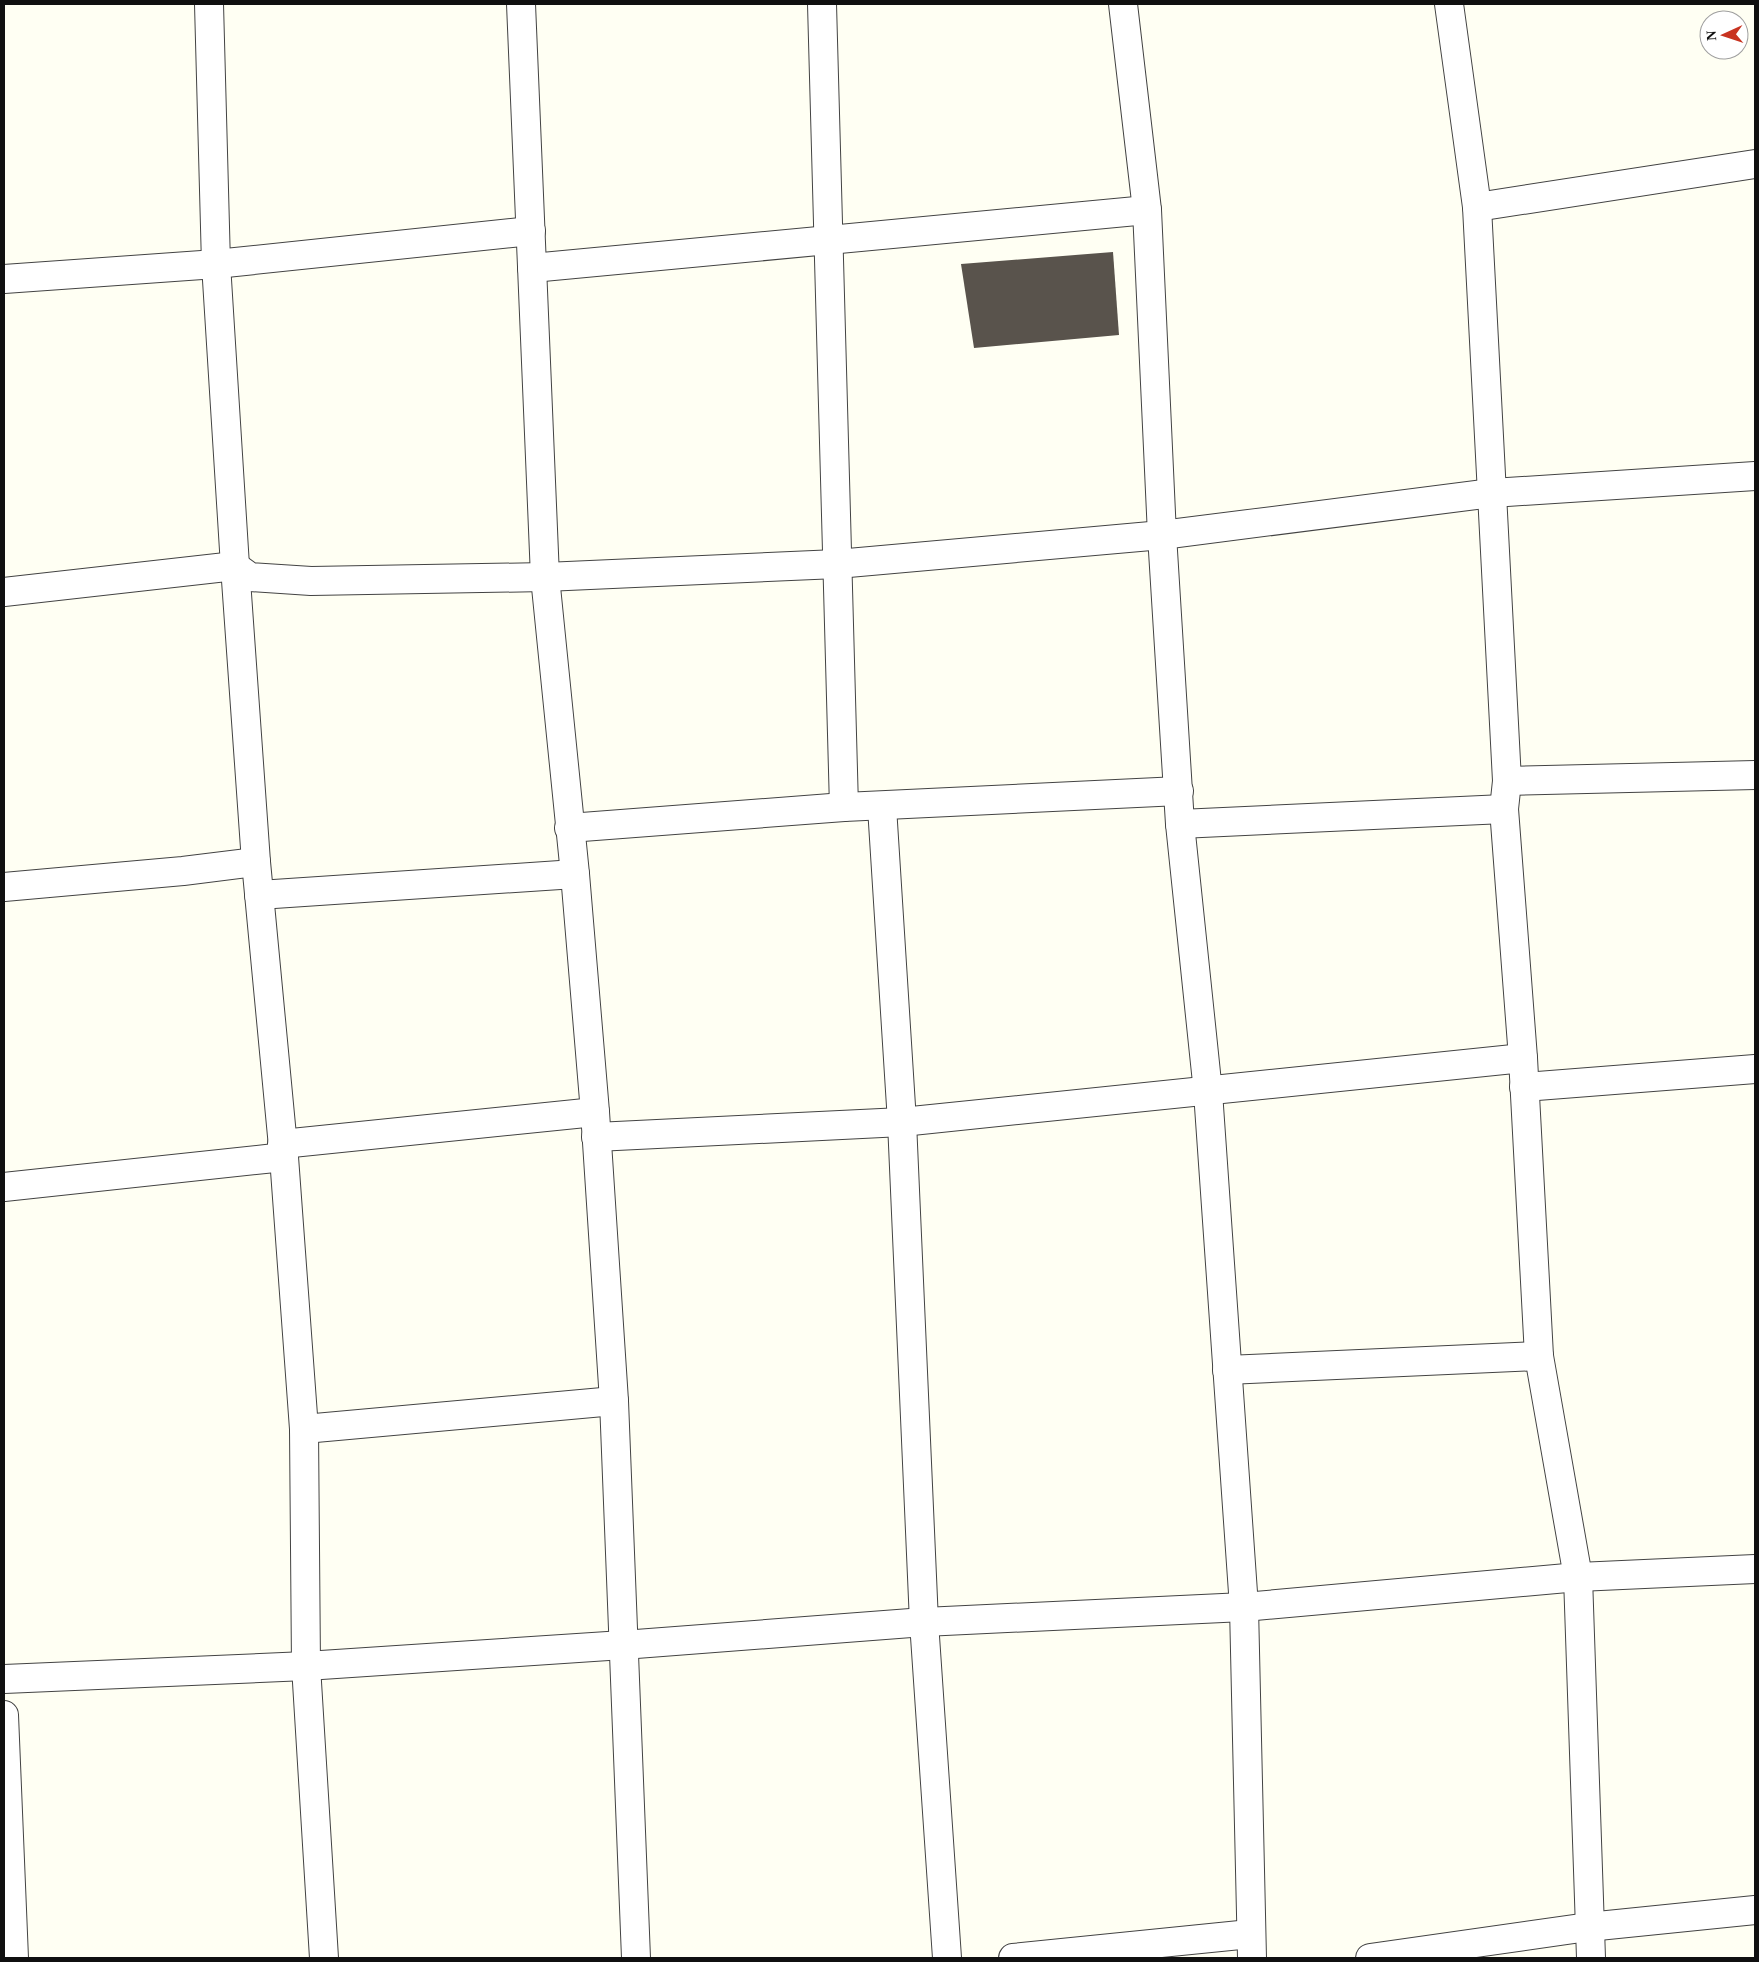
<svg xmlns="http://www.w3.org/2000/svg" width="1759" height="1962" viewBox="0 0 1759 1962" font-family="Georgia,serif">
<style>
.building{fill:#59534c}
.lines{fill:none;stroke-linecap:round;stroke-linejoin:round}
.minor-casing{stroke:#434343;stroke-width:30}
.tertiary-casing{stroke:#434343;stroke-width:30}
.minor{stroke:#fff;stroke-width:28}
.tertiary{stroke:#fff;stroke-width:28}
</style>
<rect width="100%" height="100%" fill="#fffff3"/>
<polygon class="building" points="1113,252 1119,335 974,348 961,264"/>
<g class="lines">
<g class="minor-casing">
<g id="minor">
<polyline points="209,4 216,264 235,566 256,862 284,1157 304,1429 306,1666 324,1958"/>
<polyline points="521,4 545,577 575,874 595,1112 614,1401 636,1958"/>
<polyline points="822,4 844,807"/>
<polyline points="1123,4 1147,210 1162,535 1180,824 1208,1092 1244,1607 1252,1958"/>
<polyline points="1449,4 1477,207 1507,781 1504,809 1523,1058 1539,1356 1578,1577 1591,1958"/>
<polyline points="1477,207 1755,164"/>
<polyline points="532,268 1147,210"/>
<polyline points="4,279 216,264 531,231"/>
<polyline points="4,592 235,566 250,577 311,581 545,577 837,564 1162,535 1492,493 1755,476"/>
<polyline points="1507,781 1755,775"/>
<polyline points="882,807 902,1122 924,1622 947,1958"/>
<polyline points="1180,824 1504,809"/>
<polyline points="569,828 844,807 1179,791"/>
<polyline points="4,887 183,871 256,862"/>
<polyline points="259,895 575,874"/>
<polyline points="1524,1087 1755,1069"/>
<polyline points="596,1137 902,1122 1523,1058"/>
<polyline points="282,1144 595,1112"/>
<polyline points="4,1187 284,1157"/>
<polyline points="1227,1370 1539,1356"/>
<polyline points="304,1429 614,1401"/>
<polyline points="4,1715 14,1958"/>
<polyline points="1013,1958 1250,1934"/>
<polyline points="1370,1958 1588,1927 1755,1910"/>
</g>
</g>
<g class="tertiary-casing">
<polyline id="tertiary" points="4,1679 306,1666 623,1645 924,1622 1244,1607 1578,1577 1755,1569"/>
</g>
<use href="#minor" class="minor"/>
<use href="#tertiary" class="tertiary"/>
</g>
<rect width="1759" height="1962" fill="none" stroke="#101010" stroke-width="10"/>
<g transform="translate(1724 35) rotate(267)"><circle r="24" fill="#ffffff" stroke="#9f9f9f"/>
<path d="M0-4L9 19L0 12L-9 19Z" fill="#c83320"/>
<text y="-8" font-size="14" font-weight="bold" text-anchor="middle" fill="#101010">N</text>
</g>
</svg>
